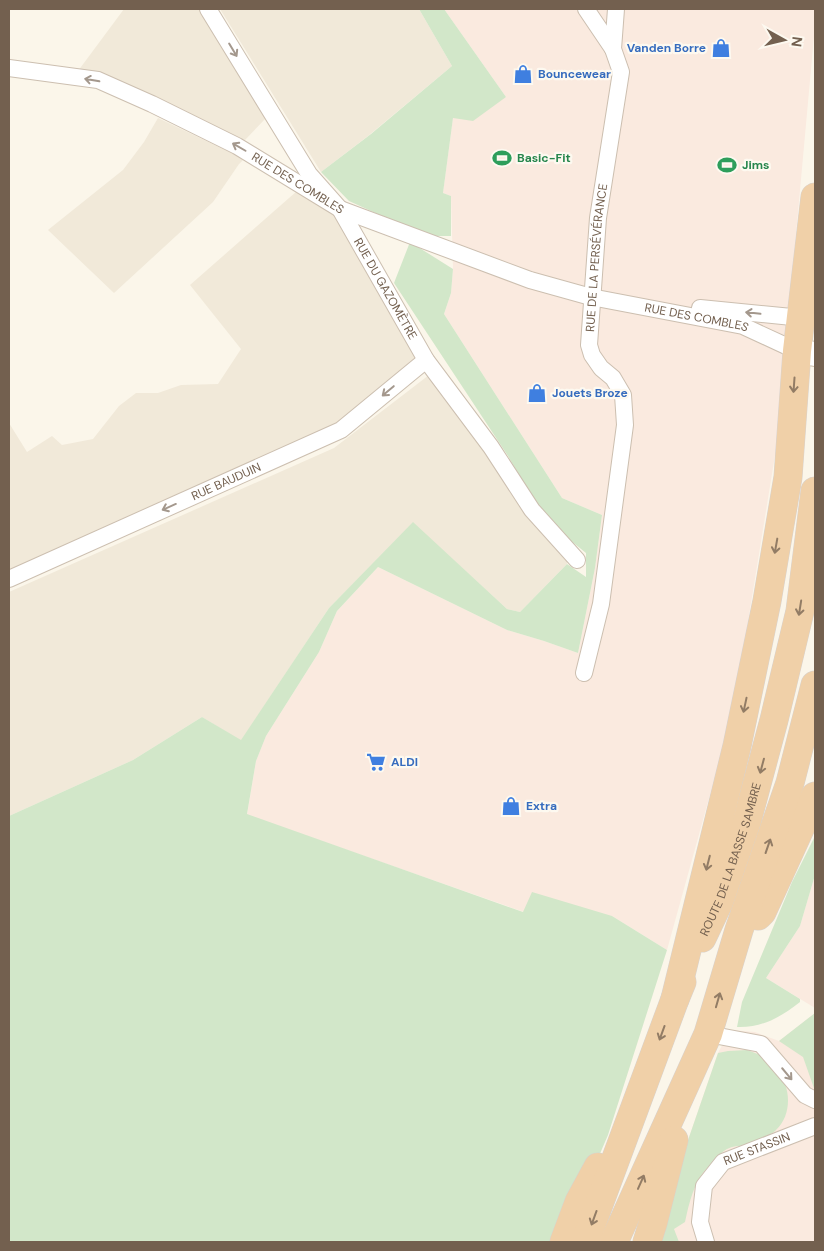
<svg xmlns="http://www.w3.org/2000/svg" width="824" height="1251" viewBox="0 0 824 1251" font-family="'DM Sans',sans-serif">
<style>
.residential{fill:#f1e9d9}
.commercial{fill:#faeadf}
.green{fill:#d2e7c9}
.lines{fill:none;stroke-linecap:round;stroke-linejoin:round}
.minor-casing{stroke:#ccbfb0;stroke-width:18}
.secondary-casing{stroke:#cec0ae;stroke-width:26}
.trunk-casing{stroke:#d8d2ce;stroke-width:29}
.minor{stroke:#fff;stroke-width:16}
.secondary{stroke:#fff;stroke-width:24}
.trunk{stroke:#f0d0a8;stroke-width:28}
.oneway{stroke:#a4988d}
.oneway2{stroke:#927c65}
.labels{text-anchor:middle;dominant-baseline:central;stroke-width:4.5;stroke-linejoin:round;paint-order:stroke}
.shop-label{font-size:12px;font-weight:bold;fill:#366cbe;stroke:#fdf9f0;text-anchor:start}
.leisure-label{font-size:12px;font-weight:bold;fill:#27864d;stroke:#fdf9f0;text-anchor:start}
.street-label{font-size:12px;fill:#73604f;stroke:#fdf9f0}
</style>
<rect width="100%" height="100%" fill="#fbf6ea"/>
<g class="residential">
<polygon points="124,9 200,9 267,117 245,140 78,71"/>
<polygon points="220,9 419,9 452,66 368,136 321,172"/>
<polygon points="158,118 244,159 239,164 213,202 114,293 48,230 123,170 144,142"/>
<polygon points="297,191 326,201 420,359 339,423 9,573 9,423 27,452 52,436 62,445 93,439 119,406 136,393 158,393 181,385 218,384 241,349 190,285"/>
<polygon points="429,375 567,556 567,564 520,612 507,609 413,523 329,608 241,741 202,717 133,760 9,816 9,592 334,448"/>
</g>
<g class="commercial">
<polygon points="444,9 815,9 815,25 777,443 734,708 667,950 612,916 524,912 247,815 256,761 266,736 319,652 337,611 378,567 507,630 544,641 578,653 595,568 602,515 562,498 444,314 451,293 453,269 451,196 443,193 453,118 506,97"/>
<polygon points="815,875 815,1008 766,978 800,926"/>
<polygon points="815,1013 815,1242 653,1242 718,1053 730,1030 755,1032 779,1041"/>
</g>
<g class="green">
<polygon points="419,9 444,9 506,97 473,121 453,118 443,193 451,196 451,236 426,236 349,201 321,172 371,134 452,66"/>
<polygon points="410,242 453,269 451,293 444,314 562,498 602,515 595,568 578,653 544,641 507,630 378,567 337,611 319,652 266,736 256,761 247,814 523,912 532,892 612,916 667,950 608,1135 562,1242 9,1242 9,816 133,760 202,717 241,740 329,608 413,522 507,609 520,612 567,564 586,577 586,553 565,536 540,510 508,456 394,283"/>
<path d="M815,836V875L800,926L766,978L800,999V1002C781,1017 762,1028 737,1027L742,1002L792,882Z"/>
<polygon points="815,1013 815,1091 803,1057 779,1041"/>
<path d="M747,1050C768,1057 777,1063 785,1084C791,1100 788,1119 776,1130C773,1134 767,1135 763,1138C760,1140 757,1144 754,1145C744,1148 736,1143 724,1151C720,1154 712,1162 708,1167C694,1181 689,1203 685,1222L674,1229L679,1242H653L718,1053L728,1051Z"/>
</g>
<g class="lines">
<g class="minor-casing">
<g id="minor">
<path id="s1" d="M208,9L309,174L340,209L426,360L491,447L532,510L577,560"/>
<polyline points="586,9 613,49"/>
<path id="s2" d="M9,68L98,80L152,104L237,146L340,209L530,280L591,297L743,326L797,351"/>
<polyline points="700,308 802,318"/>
<path id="s3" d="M9,579L341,430L426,360"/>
<path id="s4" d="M584,673L601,604L625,425L623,395L613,378L601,368L592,355L589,345L598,218L621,72L613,49L616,9"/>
<polyline points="708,1034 761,1044 805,1095 815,1100"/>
<path id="s5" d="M706,1242L700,1222L704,1186L723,1162L815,1126"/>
</g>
</g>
<g class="secondary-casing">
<polyline id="secondary" points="797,351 815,354"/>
</g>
<g class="trunk-casing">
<g id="trunk">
<polyline points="758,916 762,912 815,796"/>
<path id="s6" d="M702,938L719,902L747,821L774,720L800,611L815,491"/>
<polyline points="675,999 737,746 767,601 788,477 797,351 815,197"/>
<polyline points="564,1242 579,1202 598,1167"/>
<polyline points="585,1242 675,999 682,982"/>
<polyline points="614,1242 708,1034 739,930 790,783 815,685"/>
<polyline points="647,1242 653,1223 674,1140"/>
</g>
</g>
<use href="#minor" class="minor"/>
<use href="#secondary" class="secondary"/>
<use href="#trunk" class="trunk"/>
</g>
<defs><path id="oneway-shaft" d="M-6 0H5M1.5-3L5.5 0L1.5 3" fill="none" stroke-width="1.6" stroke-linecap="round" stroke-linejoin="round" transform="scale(1.25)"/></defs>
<g class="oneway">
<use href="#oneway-shaft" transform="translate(233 50) rotate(59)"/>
<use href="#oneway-shaft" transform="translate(92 80) rotate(-170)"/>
<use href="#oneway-shaft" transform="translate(239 147) rotate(-150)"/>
<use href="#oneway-shaft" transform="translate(753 313) rotate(-174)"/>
<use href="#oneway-shaft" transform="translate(388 391) rotate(140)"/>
<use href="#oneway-shaft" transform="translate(169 507) rotate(156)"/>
<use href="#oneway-shaft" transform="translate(787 1074) rotate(50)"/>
</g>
<g class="oneway2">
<use href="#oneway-shaft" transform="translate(794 385) rotate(94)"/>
<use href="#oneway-shaft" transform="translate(776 546) rotate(100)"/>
<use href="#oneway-shaft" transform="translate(800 608) rotate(99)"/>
<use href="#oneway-shaft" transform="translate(745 705) rotate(102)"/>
<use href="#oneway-shaft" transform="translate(762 766) rotate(105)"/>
<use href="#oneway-shaft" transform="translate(768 846) rotate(-71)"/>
<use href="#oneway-shaft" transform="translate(708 863) rotate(104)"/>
<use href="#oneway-shaft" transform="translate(718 1000) rotate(-74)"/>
<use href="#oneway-shaft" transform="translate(662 1033) rotate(110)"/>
<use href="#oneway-shaft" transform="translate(641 1182) rotate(-66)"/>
<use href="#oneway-shaft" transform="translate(594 1218) rotate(110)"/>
</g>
<defs>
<g id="shop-bare" transform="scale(1.5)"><path d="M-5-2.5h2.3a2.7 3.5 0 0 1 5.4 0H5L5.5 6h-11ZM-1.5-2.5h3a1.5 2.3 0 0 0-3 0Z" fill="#3f7fe0" stroke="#fdf9f0" stroke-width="2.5" paint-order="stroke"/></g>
<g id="stadium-bare" transform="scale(1.5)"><path d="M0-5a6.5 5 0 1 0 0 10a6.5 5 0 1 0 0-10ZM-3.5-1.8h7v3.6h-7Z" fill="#2e9e5b" stroke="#fdf9f0" stroke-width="2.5" paint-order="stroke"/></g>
<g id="supermarket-bare" transform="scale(1.5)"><path d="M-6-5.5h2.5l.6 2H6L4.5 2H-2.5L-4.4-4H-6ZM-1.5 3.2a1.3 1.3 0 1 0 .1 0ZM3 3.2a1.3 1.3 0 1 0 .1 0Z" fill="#3f7fe0" stroke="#fdf9f0" stroke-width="2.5" paint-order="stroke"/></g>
</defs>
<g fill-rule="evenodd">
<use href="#shop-bare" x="721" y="48"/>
<use href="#shop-bare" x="523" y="74"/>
<use href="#stadium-bare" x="502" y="158"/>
<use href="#stadium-bare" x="727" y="165"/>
<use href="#shop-bare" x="537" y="393"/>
<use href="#supermarket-bare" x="376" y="762"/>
<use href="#shop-bare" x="511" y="806"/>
</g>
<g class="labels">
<g class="shop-label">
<text x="706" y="48" text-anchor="end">Vanden Borre</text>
<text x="538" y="74">Bouncewear</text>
<text x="552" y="393">Jouets Broze</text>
<text x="391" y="762">ALDI</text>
<text x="526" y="806">Extra</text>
</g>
<g class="leisure-label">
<text x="517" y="158">Basic-Fit</text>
<text x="742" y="165">Jims</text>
</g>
<g class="street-label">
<text stroke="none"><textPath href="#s2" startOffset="315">RUE DES COMBLES</textPath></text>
<text stroke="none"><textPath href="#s4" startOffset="431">RUE DE LA PERSÉVÉRANCE</textPath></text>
<text stroke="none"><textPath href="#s1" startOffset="332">RUE DU GAZOMÈTRE</textPath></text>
<text stroke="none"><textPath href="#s2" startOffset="738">RUE DES COMBLES</textPath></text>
<text stroke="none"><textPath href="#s3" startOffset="238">RUE BAUDUIN</textPath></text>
<text stroke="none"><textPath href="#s6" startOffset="84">ROUTE DE LA BASSE SAMBRE</textPath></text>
<text stroke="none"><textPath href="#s5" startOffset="124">RUE STASSIN</textPath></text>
</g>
</g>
<rect width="824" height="1251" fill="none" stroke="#73604f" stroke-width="20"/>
<g transform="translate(784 40) rotate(98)" stroke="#fdf9f0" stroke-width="4" paint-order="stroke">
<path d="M0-4L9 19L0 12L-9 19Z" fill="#73604f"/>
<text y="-8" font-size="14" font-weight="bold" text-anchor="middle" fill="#73604f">N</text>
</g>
</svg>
